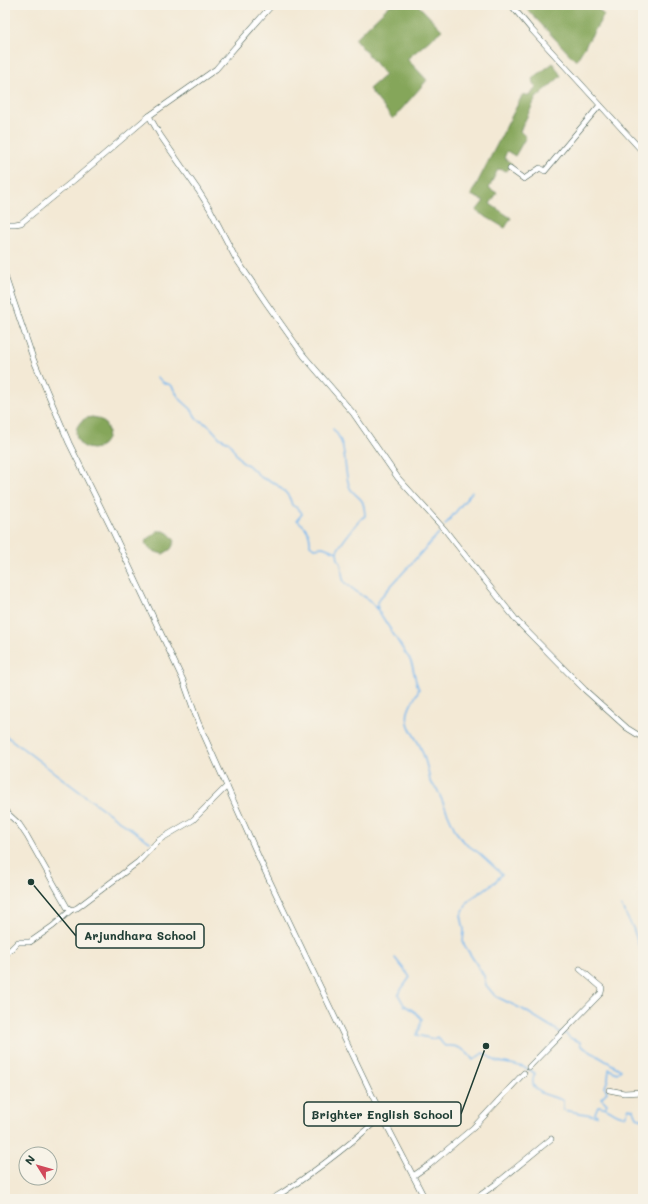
<svg xmlns="http://www.w3.org/2000/svg" width="648" height="1204" viewBox="0 0 648 1204" font-family="Mali,sans-serif">
<style>
.forest{fill:#85a65a;stroke:#527247}
.lines{fill:none;stroke-linecap:round;stroke-linejoin:round}
.stream{stroke:#7cb9ef;stroke-width:1.5}
.street-casing{stroke:#3f574c;stroke-width:6}
.street{stroke:#fff;stroke-width:5}
.leader{fill:none;stroke:#1f3d34;stroke-width:1.5}
.callout-dot{fill:#1f3d34;stroke:#f7f3e8;stroke-width:1.5}
.callout{fill:#f7f3e8;stroke:#1f3d34;stroke-width:1.5}
.callout-label{font-size:12px;text-anchor:middle;font-weight:bold;fill:#1f3d34}
</style>
<rect width="100%" height="100%" fill="#f7f3e8"/>
<filter id="ink" filterUnits="userSpaceOnUse"><feTurbulence type="fractalNoise" baseFrequency=".025" numOctaves="2"/><feDisplacementMap in="SourceGraphic" scale="8" xChannelSelector="R" yChannelSelector="G"/><feConvolveMatrix kernelMatrix="1 2 1 2 8 2 1 2 1" color-interpolation-filters="sRGB"/></filter>
<filter id="wash" filterUnits="userSpaceOnUse"><feTurbulence type="fractalNoise" baseFrequency=".012" numOctaves="4" result="noise"/><feDisplacementMap in="SourceGraphic" scale="16" xChannelSelector="R" yChannelSelector="G"/><feGaussianBlur stdDeviation="0.9" result="paint"/><feColorMatrix in="noise" values="0 0 0 0 0 0 0 0 0 0 0 0 0 0 0 0 0 1.4 0 .05"/><feComposite in="paint" operator="in"/></filter>
<g filter="url(#wash)">
<rect width="100%" height="100%" fill="#f3e9d5"/>
<g class="forest">
<polygon points="390,5 418,5 442,30 407,59 427,80 393,119 369,89 385,75 355,39"/>
<polygon points="523,5 594,5 604,15 576,61"/>
<polygon points="553,63 561,76 536,98 520,131 526,137 515,156 507,151 504,158 512,164 507,171 498,169 489,188 497,193 490,204 511,218 505,228 476,211 484,201 471,195 523,94 530,96 536,87 532,79"/>
<circle cx="92" cy="433" r="16"/>
<path d="M157,531C167,530 170,534 175,541L171,549L163,554C155,552 148,550 145,542Z"/>
</g>
<g class="lines">
<g class="stream">
<path d="M157,377L164,383L171,385L180,399L191,409L197,419L208,425L220,438L229,442L236,454L243,463L248,465L262,478L275,483L287,494L290,499L292,505C296,508 300,508 302,514L297,520C306,527 311,533 310,545L314,548L323,547L337,552L338,559L341,564L343,579L345,583L361,595"/>
<path d="M333,429C349,445 342,469 350,488C353,494 359,496 362,501C364,504 365,513 365,516C359,519 340,545 337,551"/>
<polyline points="445,525 472,492"/>
<path d="M363,596C369,598 371,604 376,607L406,654C415,663 413,678 419,689C416,697 410,704 408,712C405,726 414,734 420,746C424,755 429,772 430,782L437,789L456,832L466,844L479,853L502,874L495,882L469,900L461,915L464,930L463,943L484,976L486,985L495,996L524,1010L563,1034H566L570,1038L580,1042L581,1046L621,1070L617,1073L609,1069L608,1079L605,1087L607,1092L601,1098L607,1104L606,1106"/>
<polyline points="378,608 377,604 380,598 439,533"/>
<path d="M5,735C53,771 100,809 150,842"/>
<polyline points="621,906 633,928 639,946 643,951"/>
<path d="M395,958L410,977L398,994L404,1005L415,1012L422,1019L417,1035L433,1039L438,1037L442,1043L445,1046C457,1044 467,1051 473,1060L483,1053C488,1055 491,1059 496,1061C508,1065 525,1064 535,1074C525,1092 551,1096 563,1100V1110L597,1116L595,1113L598,1106C612,1107 613,1116 625,1116L629,1108L634,1110L637,1117L643,1119"/>
</g>
</g>
</g>
<g filter="url(#ink)">
<g class="lines">
<g class="street-casing">
<g id="street">
<polyline points="511,5 531,29 643,152"/>
<polyline points="149,116 160,135 198,190 210,209 235,257 267,304 304,356 353,413 398,478 445,530 517,621 585,690 627,728 643,738"/>
<polyline points="510,169 524,179 540,168 545,171 600,105"/>
<polyline points="5,224 15,224 21,223 74,180 149,116 216,69 272,5"/>
<polyline points="5,276 34,361 69,443 113,532 183,680 198,722 265,871 382,1116 425,1199"/>
<polyline points="5,811 19,824 27,836 67,907 71,910 77,908 138,862 159,840 193,820 227,786"/>
<polyline points="5,955 18,942 30,942 53,926 71,910"/>
<polyline points="529,1067 601,993 602,988 580,969"/>
<polyline points="609,1090 624,1093 643,1092"/>
<polyline points="413,1176 429,1165 473,1128 524,1073"/>
<path d="M272,1199C312,1175 348,1146 382,1116"/>
<polyline points="475,1199 496,1184 551,1139"/>
</g>
</g>
<use href="#street" class="street"/>
</g>
</g>
<path class="leader" d="M31 882L76 936M486 1046L461 1114"/>
<g class="callout-dot">
<circle cx="31" cy="882" r="4"/>
<circle cx="486" cy="1046" r="4"/>
</g>
<g class="callout">
<rect x="76" y="924" width="128" height="24" rx="4"/>
<rect x="304" y="1102" width="157" height="24" rx="4"/>
</g>
<g class="callout-label">
<text x="140" y="940">Arjundhara School</text>
<text x="382" y="1119">Brighter English School</text>
</g>
<rect width="648" height="1204" fill="none" stroke="#f7f3e8" stroke-width="20"/>
<g transform="translate(38 1166) rotate(307)"><circle r="19" fill="#f7f3e8" stroke="#a1aaa0"/>
<path d="M0-3L7 15L0 10L-7 15Z" fill="#d1495b"/>
<text y="-6" font-size="11" font-weight="bold" text-anchor="middle" fill="#1f3d34">N</text>
</g>
</svg>
